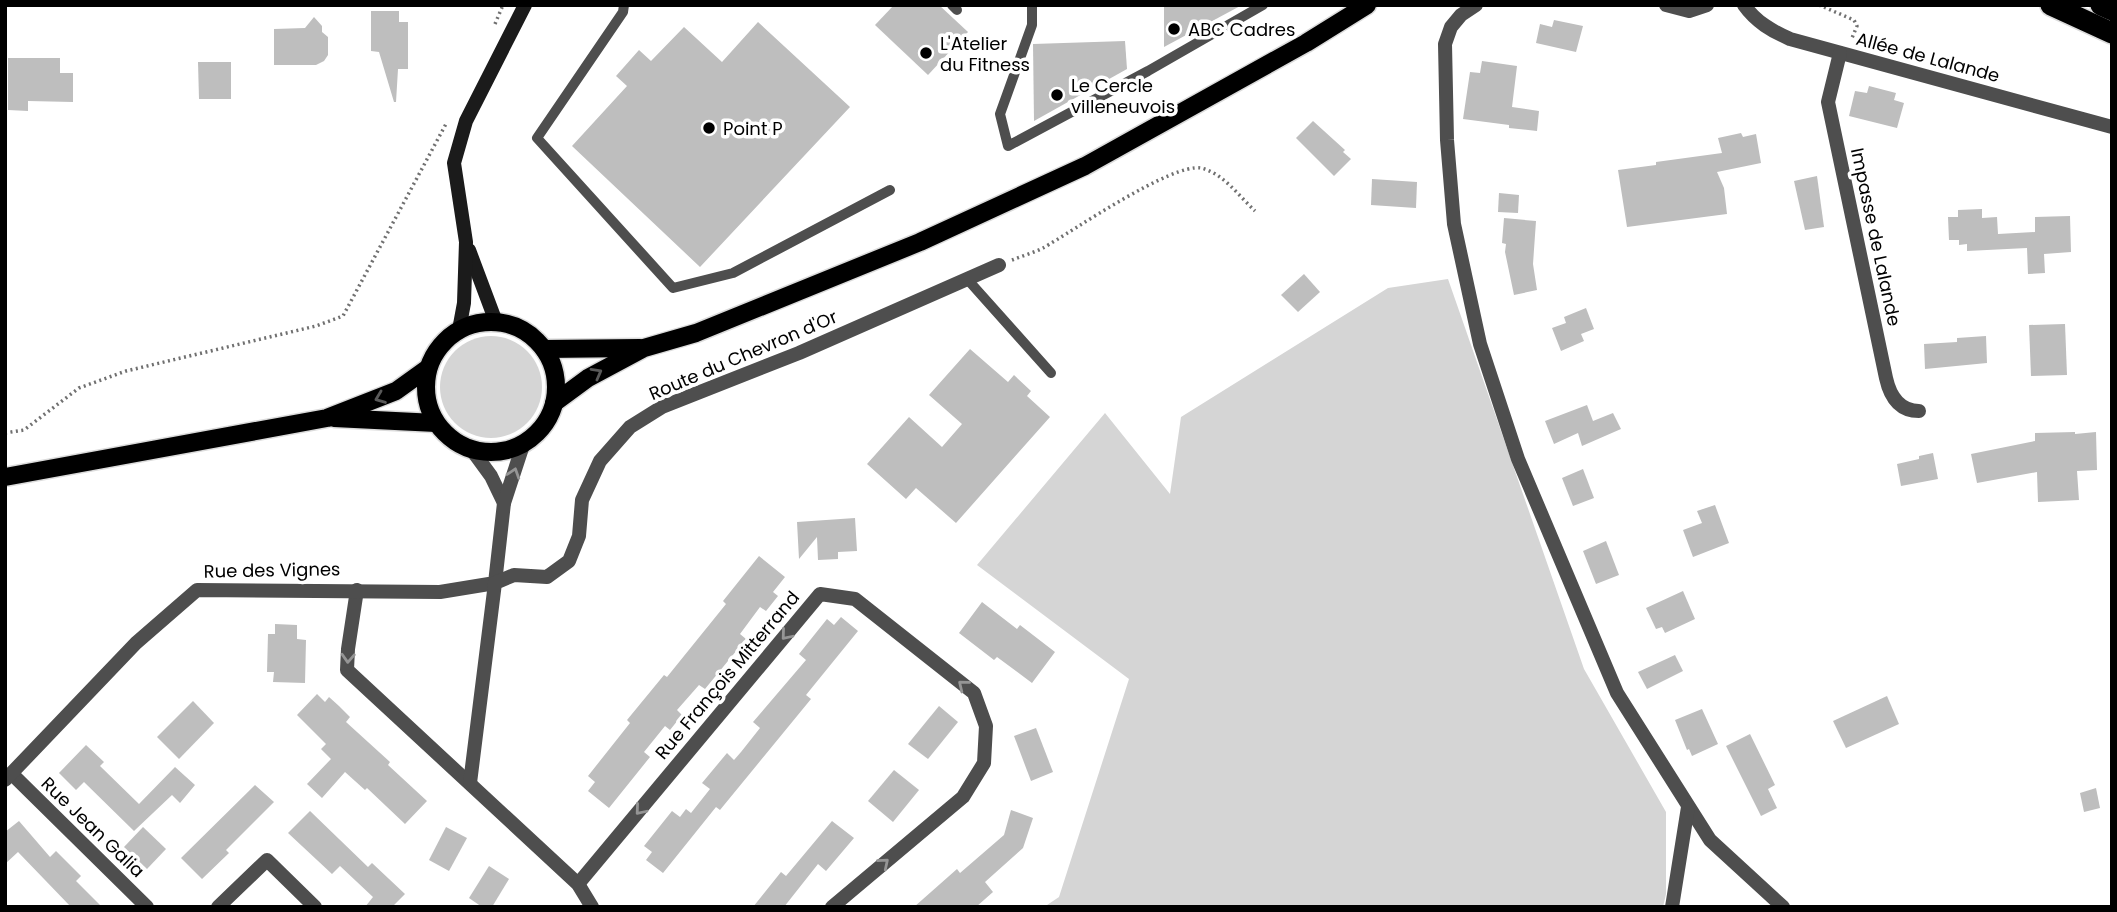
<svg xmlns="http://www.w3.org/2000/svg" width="2117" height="912" viewBox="0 0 2117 912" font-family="Poppins,sans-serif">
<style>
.green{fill:#d5d5d5}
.building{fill:#bebebe}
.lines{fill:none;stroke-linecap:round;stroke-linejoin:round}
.primary-casing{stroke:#dbdbdb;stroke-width:21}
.highway-casing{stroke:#dbdbdb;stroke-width:24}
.path{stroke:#707070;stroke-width:3.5;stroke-dasharray:2 3.5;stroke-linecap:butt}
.lane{stroke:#4e4e4e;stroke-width:10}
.street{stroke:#4e4e4e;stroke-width:14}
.secondary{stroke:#1b1b1b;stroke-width:14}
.primary{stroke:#000;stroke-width:18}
.highway{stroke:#000;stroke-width:21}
.oneway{stroke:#595959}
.oneway2{stroke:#959595}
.poi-dot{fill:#000;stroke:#fff;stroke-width:2.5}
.labels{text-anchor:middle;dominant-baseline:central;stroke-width:7;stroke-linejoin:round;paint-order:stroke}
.poi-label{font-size:18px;fill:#000;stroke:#fff;text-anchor:start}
.street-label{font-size:18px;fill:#000;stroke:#fff}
</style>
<rect width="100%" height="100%" fill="#fff"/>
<g class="green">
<polygon points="1448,279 1584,669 1666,812 1666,894 1663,907 1044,907 1059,897 1129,679 977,565 1105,413 1170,494 1181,417 1388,288"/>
<circle cx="491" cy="387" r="51"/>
</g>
<g class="building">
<polygon points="894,5 939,5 968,32 928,75 875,25"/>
<polygon points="1164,5 1242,5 1164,47"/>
<polygon points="371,11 399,11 399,22 408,22 408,69 398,69 396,102 394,102 379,52 371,51"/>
<polygon points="314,17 322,26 322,32 328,37 328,55 324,61 316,65 274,65 274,29 305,28"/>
<polygon points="1554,20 1583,26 1576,52 1536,43 1540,24 1552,27"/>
<polygon points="758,22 850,107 700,267 572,146 627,86 616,76 639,50 651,61 684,27 722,62"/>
<polygon points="1125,41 1127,69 1034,121 1033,44"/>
<polygon points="8,58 60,58 60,73 73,73 73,102 28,101 28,111 8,110"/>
<polygon points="1482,61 1517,66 1512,107 1539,111 1537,131 1509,128 1509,125 1463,119 1470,72 1480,73"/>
<polygon points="198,62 231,62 231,99 199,99"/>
<polygon points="1869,86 1896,93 1894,100 1904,103 1897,128 1849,116 1855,91 1867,93"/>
<polygon points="1313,121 1345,150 1343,152 1351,159 1334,176 1296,138"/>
<polygon points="1741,133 1743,137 1756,134 1761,163 1717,172 1724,188 1727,214 1627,227 1618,170 1656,165 1656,162 1722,153 1718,138"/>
<polygon points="1817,176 1824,227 1805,230 1794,181"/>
<polygon points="1372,179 1417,182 1416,208 1371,205"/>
<polygon points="1499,193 1519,195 1518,213 1498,212"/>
<polygon points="1982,209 1982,218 1997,217 1998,234 2035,232 2035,217 2070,216 2071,252 2044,254 2045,273 2028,274 2027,248 1967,251 1967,244 1959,245 1959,240 1949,240 1948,217 1958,217 1958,210"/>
<polygon points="1504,218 1536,221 1533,264 1537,290 1514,295 1505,252 1506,244 1502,243"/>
<polygon points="1304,274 1320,292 1298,312 1281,295"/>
<polygon points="1586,308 1594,329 1581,334 1584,341 1561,351 1552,328 1566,323 1564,317"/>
<polygon points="2065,324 2067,375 2031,376 2029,325"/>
<polygon points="1986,336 1987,363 1925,369 1924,344 1957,342 1957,338"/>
<polygon points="970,349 1008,382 1014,375 1031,391 1027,396 1050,417 956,523 916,488 906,499 867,464 909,417 942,447 962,424 929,395"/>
<polygon points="1587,405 1593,421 1613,413 1621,429 1582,446 1578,433 1554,444 1545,421"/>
<polygon points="2075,432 2075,434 2096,432 2097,470 2077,471 2079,500 2038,502 2037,472 1977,483 1971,454 2035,441 2035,433"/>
<polygon points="1933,453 1938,479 1901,486 1897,464 1919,459 1919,456"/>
<polygon points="1583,469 1594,498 1573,506 1562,478"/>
<polygon points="1715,505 1729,543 1693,557 1683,530 1702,523 1697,511"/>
<polygon points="855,518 857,551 838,552 838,559 818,560 817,537 799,559 797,522"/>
<polygon points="1606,541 1619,575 1596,584 1583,551"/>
<polygon points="759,556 785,577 773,592 778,596 766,611 760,607 740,634 746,639 705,689 699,685 677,710 682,715 670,730 665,726 644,752 650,757 609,808 588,791 595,782 588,776 630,723 627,720 664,675 667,677 726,604 723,601"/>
<polygon points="1683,591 1695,619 1665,633 1662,627 1656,629 1646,608"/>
<polygon points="982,602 1017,629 1020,625 1055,652 1032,683 997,657 994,660 959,633"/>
<polygon points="841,617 858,631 806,695 811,699 720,810 716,807 663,873 646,860 652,852 644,846 672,811 680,817 686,809 691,813 710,789 702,783 727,753 734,760 741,752 760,728 753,722 806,660 799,654 827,619 834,625"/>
<polygon points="275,624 297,625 297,639 306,640 305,683 273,682 274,672 267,672 268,634 275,634"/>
<polygon points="1675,655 1683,671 1647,689 1638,672"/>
<polygon points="317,694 325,702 329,697 339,706 350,717 346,722 390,762 388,765 427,801 405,824 367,788 365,790 345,772 322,798 307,784 331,759 321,749 326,744 297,715"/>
<polygon points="1887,696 1899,724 1846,748 1833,721"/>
<polygon points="193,701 214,723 179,759 157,737"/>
<polygon points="939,706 958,722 928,759 908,744"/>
<polygon points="1702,709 1718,744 1692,756 1689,749 1687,750 1675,720"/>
<polygon points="1036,728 1053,772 1031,781 1014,736"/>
<polygon points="1750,734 1775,785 1768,789 1777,808 1761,816 1726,746"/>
<polygon points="86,745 104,762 100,766 139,804 175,767 195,785 180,803 172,795 134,831 84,782 76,790 59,773"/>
<polygon points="894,770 919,790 893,822 868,801"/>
<polygon points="255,785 274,802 226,850 229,853 202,879 181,858"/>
<polygon points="2096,788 2100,808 2084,812 2080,793"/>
<polygon points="1011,810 1033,818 1023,848 985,882 993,892 976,907 914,907 957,869 960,873 1004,835"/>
<polygon points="310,811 368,867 372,863 405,894 392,907 365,907 373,897 340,866 332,874 288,833"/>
<polygon points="19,821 50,857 56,851 81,876 76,881 102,907 71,907 18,852 5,864 5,832"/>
<polygon points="832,821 854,838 826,871 818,864 784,907 753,907 781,872 786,876"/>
<polygon points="143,827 166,849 147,869 124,847"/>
<polygon points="446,827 467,838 449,871 429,860"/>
<polygon points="489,866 509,879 492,907 482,907 469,898"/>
</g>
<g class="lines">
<g class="primary-casing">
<g id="primary">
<circle cx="491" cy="387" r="65"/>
<polyline points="544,349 640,348"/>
<polyline points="554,403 588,378 644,348 696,333 920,242 1085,166 1306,43 1367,5"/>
<polyline points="334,418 436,423"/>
<polyline points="5,477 327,418 396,391 428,368"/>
</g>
</g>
<g class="highway-casing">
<g id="highway">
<polyline points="2051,5 2112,33"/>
<polyline points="2101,5 2112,10"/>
</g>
</g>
<g class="path">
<polyline points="1819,5 1854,20 1857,26 1852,38"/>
<polyline points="495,24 503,5"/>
<path d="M1012,260C1022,256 1033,253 1043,248C1073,231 1171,163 1201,168C1223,173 1239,196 1255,211"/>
<polyline points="5,433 24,430 79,388 126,371 316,326 343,316 447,122"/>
</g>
<g class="lane">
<polyline points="624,5 623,12 537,138 673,288 733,273 890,190"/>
<polyline points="952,5 957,10"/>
<polyline points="1032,5 1032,25 1000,114 1008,146 1148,71 1263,5"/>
<polyline points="968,280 1051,373"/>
</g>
<g class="street">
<polyline points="1476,5 1461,15 1451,27 1445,44 1447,140 1454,224 1480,344 1518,459 1617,693 1710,840 1783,907"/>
<polyline points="1666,5 1689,11 1707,5"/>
<path d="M1744,5C1756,22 1772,31 1790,39L2112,127"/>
<path d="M1840,53L1828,102L1886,378C1890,396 1899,411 1919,411"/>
<polyline points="472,450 491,476 504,503"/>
<polyline points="357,590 348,649 347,670 578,884 592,907"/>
<polyline points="12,774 147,907"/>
<polyline points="5,780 136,643 197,590 440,592 495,583 504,503 524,442"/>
<polyline points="470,783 495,583 514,575 547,577 569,561 579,536 582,500 600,461 630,427 662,407 799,353 999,265"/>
<polyline points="578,884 820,594 855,599 974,693 986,726 984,763 963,797 832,907"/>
<polyline points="218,907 267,860 315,907"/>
<polyline points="1672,907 1688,807"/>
</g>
<g class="secondary">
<polyline points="469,250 496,322"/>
<polyline points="459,330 464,303 466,242 454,163 466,121 525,5"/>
</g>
<use href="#primary" class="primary"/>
<use href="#highway" class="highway"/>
</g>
<defs><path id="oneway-chevron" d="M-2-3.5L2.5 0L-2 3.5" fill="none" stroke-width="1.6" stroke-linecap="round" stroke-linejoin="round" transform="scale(1.75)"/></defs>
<g class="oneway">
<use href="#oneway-chevron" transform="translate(597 373) rotate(-29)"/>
<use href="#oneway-chevron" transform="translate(380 398) rotate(159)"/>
</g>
<g class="oneway2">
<use href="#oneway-chevron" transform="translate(514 473) rotate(-72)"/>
<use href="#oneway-chevron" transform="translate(786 635) rotate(130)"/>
<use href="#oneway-chevron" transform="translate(348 658) rotate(93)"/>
<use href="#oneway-chevron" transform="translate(963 685) rotate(-141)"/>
<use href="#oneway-chevron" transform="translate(640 810) rotate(130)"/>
<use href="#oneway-chevron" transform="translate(884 863) rotate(-40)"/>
</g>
<g class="poi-dot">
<circle cx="1174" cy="29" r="7"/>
<circle cx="926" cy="53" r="7"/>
<circle cx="1057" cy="95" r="7"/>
<circle cx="709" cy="128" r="7"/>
</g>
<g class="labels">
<g class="poi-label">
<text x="1188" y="29">ABC Cadres</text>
<text x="940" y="43">L'Atelier<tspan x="940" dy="21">du Fitness</tspan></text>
<text x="1071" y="85">Le Cercle<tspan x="1071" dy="21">villeneuvois</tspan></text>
<text x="723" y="128">Point P</text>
</g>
<g class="street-label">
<text transform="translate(1928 57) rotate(15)">Allée de Lalande</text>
<text transform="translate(1876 237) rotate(78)">Impasse de Lalande</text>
<text transform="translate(743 355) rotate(-23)">Route du Chevron d'Or</text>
<text transform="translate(272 570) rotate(-1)">Rue des Vignes</text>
<text transform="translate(727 675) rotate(-50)">Rue François Mitterrand</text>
<text transform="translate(93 827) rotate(44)">Rue Jean Galia</text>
</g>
</g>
<rect width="2117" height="912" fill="none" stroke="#000000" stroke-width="14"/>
</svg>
